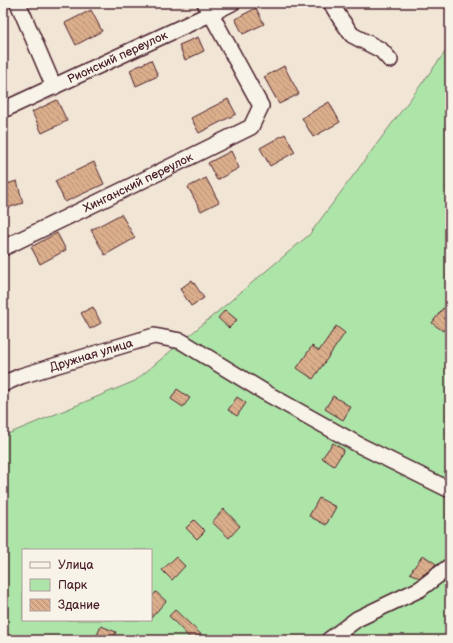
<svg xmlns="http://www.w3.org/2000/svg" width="453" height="643" viewBox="0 0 453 643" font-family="'Balsamiq Sans',sans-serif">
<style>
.green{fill:#ade5a9;stroke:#7c826a;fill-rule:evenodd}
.building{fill:url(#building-back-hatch);stroke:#4a1f2b}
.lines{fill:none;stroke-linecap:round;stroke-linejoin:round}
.minor-casing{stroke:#4a1f2b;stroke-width:18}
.minor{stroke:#f7f3e8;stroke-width:15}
.labels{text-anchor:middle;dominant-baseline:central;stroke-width:4;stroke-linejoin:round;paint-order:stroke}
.street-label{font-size:12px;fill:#4a1f2b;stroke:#f7f3e8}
</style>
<defs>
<pattern id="building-back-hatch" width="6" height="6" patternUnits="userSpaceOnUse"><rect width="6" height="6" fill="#dbaf8c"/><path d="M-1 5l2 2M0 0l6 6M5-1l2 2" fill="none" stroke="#b48e73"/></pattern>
</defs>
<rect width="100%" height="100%" fill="#f1e5d6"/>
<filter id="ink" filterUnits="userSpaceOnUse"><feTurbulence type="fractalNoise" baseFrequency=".025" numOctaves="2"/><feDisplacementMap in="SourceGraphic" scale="8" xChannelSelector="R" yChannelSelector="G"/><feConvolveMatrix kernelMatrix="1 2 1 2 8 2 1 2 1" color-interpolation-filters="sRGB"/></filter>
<g filter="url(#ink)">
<path class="green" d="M446,51L450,56V640H3V436L135,381L309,235ZM23,550H151V620H23Z"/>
<g class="building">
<polygon points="256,8 264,24 243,34 235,19"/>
<polygon points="91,10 102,31 76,45 65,23"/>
<polygon points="198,37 204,51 185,60 179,45"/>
<polygon points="151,60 158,76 136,86 130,70"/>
<polygon points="284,66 299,94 279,104 264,77"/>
<polygon points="228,99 236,114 199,133 191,118"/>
<polygon points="57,100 67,121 42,133 32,112"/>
<polygon points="329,102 340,122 313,137 302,118"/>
<polygon points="285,134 295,152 270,166 260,148"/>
<polygon points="231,151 239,168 217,180 208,163"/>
<polygon points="94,162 104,184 65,202 55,181"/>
<polygon points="206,178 219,202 201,211 188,187"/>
<polygon points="17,181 23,203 7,208 3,193 3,185"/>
<polygon points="121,214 135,238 105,255 91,230"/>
<polygon points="57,233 66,250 40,264 31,247"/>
<polygon points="192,280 204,298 191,306 180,289"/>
<polygon points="93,307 101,323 90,329 81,313"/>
<polygon points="443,308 450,313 450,322 443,331 432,323"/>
<polygon points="225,310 237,320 229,328 218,318"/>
<polygon points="336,326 345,333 313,379 297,368 312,346 319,351"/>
<polygon points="177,389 190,398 183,407 171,399"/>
<polygon points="333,396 351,407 343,420 325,409"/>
<polygon points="237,397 246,403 237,416 228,410"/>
<polygon points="333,443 344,450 334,466 322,458"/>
<polygon points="319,498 336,507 326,525 309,516"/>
<polygon points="224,509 240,526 229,538 212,522"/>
<polygon points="194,520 205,531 197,539 186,528"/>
<polygon points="423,555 436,564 432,568 419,578 410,573"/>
<polygon points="176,557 185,566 172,580 162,570"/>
<polygon points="156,592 166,601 151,618 151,598"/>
<polygon points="175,610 207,640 192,640 169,616"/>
<polygon points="101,626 116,632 112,640 95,640"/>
</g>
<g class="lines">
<g class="minor-casing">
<g id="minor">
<polyline points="18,3 54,87"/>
<polyline points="331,3 340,18 352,35 381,50 390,60"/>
<path id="s1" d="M3,110L210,14L232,3"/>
<path id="s2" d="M3,248L123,190L251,127L261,106L205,3"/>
<path id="s3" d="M3,384L21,376L154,336L181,341L266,393L361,446L450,490"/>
<polyline points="329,640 357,619 420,589 450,566"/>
</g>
</g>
<use href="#minor" class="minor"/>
</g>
</g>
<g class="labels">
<g class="street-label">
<text stroke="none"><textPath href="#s1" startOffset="126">Рионский переулок</textPath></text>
<text stroke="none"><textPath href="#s2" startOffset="150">Хинганский переулок</textPath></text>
<text stroke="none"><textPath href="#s3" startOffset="93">Дружная улица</textPath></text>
</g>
</g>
<rect width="453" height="643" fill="none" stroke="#f7f3e8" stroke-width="16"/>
<rect x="8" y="8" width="437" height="627" fill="none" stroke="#4a1f2b" stroke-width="1.5" filter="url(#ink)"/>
<rect x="22" y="549" width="130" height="72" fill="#f7f3e8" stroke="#b29e9c"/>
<rect x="30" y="562" width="20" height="6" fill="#f7f3e8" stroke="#b29e9c"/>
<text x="58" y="569" font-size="12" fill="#4a1f2b">Улица</text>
<rect x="30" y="579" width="20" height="12" fill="#ade5a9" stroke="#b29e9c"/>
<text x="58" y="589" font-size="12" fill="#4a1f2b">Парк</text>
<rect x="30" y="599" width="20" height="12" fill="url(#building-back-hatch)" stroke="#b29e9c"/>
<text x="58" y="609" font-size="12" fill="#4a1f2b">Здание</text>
</svg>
